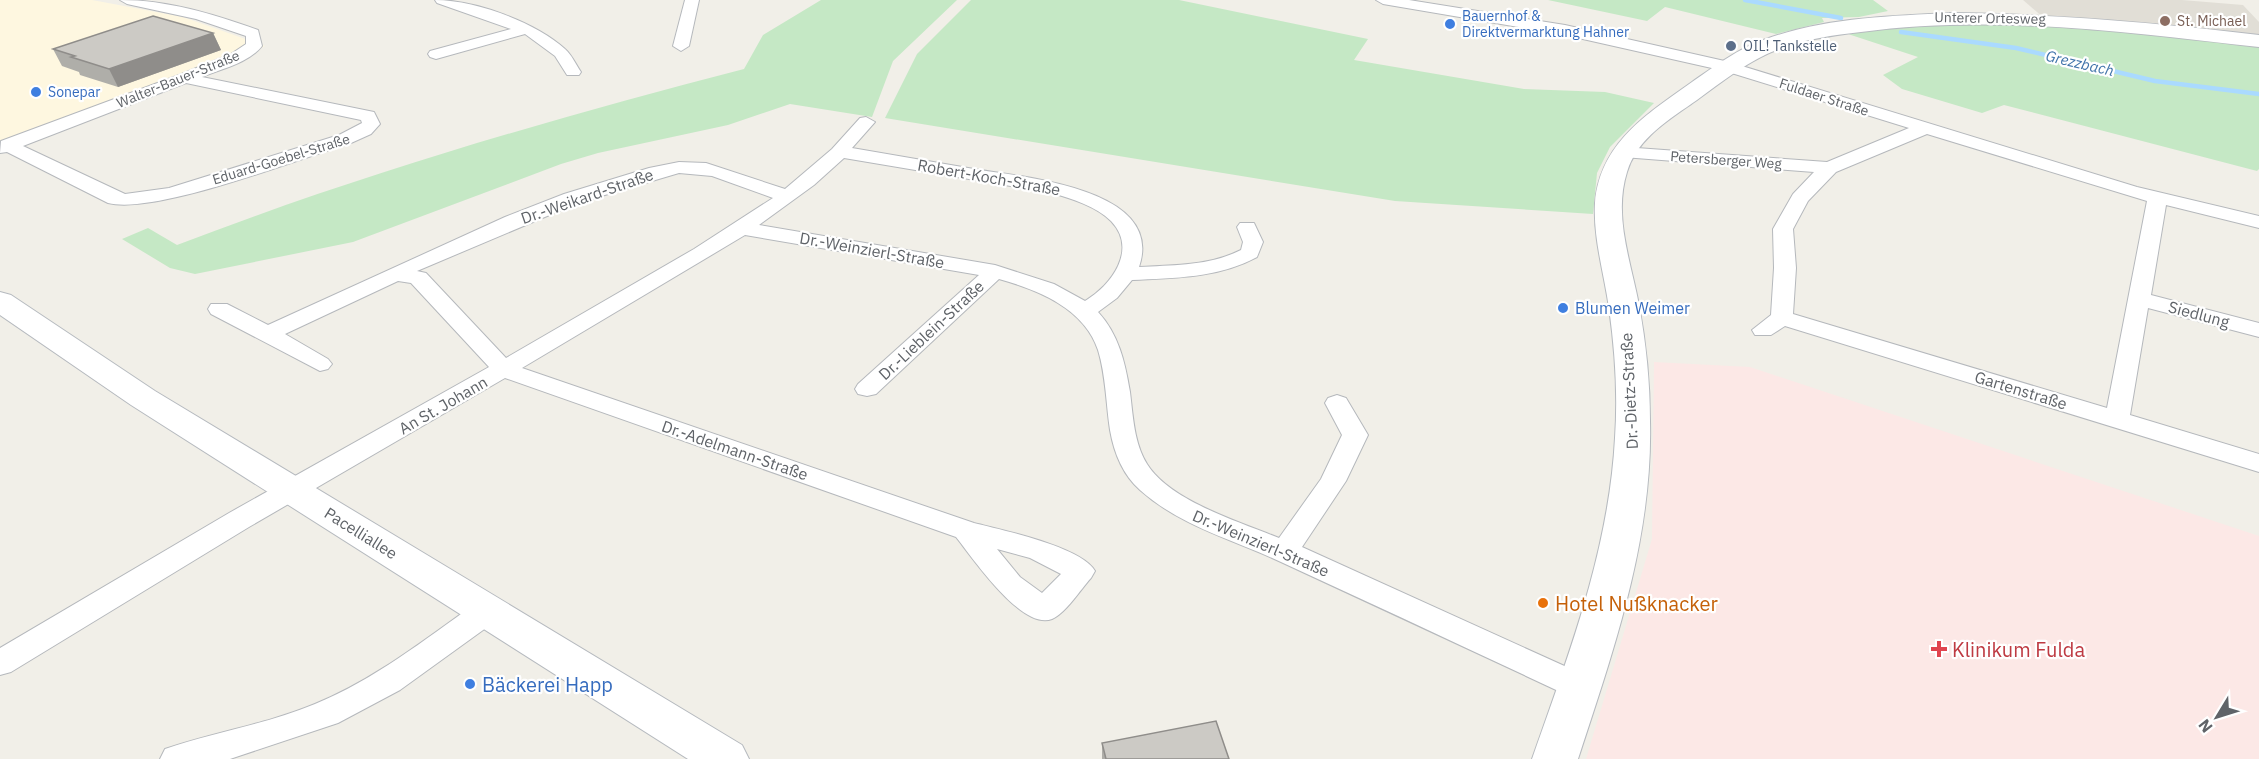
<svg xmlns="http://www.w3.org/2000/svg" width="2259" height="759" viewBox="0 0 2259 759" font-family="'IBM Plex Sans',sans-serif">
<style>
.commercial{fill:#fef7e0}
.education{fill:#e1ded6}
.medical{fill:#fce8e6}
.green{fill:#c5e8c5}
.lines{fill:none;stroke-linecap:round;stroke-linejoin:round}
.stream{stroke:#aadaff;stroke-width:4.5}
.street-casing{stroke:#b5b8bc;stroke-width:2}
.secondary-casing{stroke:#b6babf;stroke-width:2}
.street{fill:#fff;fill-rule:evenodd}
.secondary{fill:#fff;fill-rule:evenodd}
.wall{fill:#afaea9}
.shaded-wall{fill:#8f8d8a}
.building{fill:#cccac5;stroke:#8f8d8a;stroke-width:1.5}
.education-dot{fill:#8d6e63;stroke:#fff;stroke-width:2}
.shop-dot{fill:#3f7fe0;stroke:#fff;stroke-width:2}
.service-dot{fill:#5c6f8a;stroke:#fff;stroke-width:2}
.food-dot{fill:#e8710a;stroke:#fff;stroke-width:2}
.health-dot{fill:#e0444e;stroke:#fff;stroke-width:2}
.labels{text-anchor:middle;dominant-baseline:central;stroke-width:4.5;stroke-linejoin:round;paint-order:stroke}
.far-shop-label{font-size:14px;fill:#366cbe;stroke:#fff;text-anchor:start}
.far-street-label{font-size:14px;fill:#5f6368;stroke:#fff}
.far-education-label{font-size:14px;fill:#785e54;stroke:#fff;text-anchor:start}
.far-service-label{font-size:14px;fill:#4e5e75;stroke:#fff;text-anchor:start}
.far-water-label{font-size:15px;font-style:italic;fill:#4174aa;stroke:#fff}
.street-label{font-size:16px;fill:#5f6368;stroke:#fff}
.shop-label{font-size:16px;fill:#366cbe;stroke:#fff;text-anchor:start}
.near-food-label{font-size:20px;fill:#c56008;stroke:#fff;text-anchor:start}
.near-health-label{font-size:20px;fill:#be3a42;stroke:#fff;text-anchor:start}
.near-shop-label{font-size:20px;fill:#366cbe;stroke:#fff;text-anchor:start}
</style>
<rect width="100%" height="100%" fill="#f1efe8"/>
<polygon class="commercial" points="0,0 92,0 183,17 265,46 228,65 0,148"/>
<polygon class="education" points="2023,0 2182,0 2243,5 2259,22 2259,41 2044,18"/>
<polygon class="medical" points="1654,362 1750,367 2259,536 2259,759 1586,759 1652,539"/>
<g class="green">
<path d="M821,0H957L893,61L872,117L790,104L728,125L598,153L561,164L353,242L195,274L170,268L122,239L148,228L177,245C362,174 551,119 744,69L763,35Z"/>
<polygon points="971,0 1179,0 1368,39 1354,60 1524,89 1605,92 1654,103 1610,147 1597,173 1593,214 1395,201 885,118 917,54"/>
<polygon points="1548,0 1873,0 1888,11 1859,17 1822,18 1824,22 1776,34 1665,7 1647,21"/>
<polygon points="1918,17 2259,41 2259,169 2257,171 2004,105 1982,113 1902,89 1883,75 1918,57 1851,35 1836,28"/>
</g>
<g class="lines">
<g class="stream">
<polyline points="1745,0 1841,18"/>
<polyline points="1901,32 2016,48 2155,81 2259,94"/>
</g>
<g class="street-casing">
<g id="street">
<path d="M120,0C168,0 213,14 258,30L262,46C249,63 221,69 202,77L374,112L380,124L371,134L351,143C298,159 156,215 108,203L7,152L0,153L1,141L179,75L231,54L246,44V36L196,19L127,4ZM186,83L361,120L362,123L339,135L169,188L125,194L23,146Z"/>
<path d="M435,0C475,0 535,22 565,49C572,55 576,65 581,72L579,75H567L555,56L525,34L436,59L430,57L428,54L430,51L511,29L437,3Z"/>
<polygon points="685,0 699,0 689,46 681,51 673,46"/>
<path d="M1376,0H1409L1565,25L1729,62L2137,187L2259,216V228L2166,205L2151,295L2259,323V337L2148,308L2130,415L2259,454V472L1785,326L1771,335H1755L1752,330L1771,315L1774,268L1773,229L1793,194L1814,172L1623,157L1614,152L1623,147L1827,162L1909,128L1725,71L1565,35L1383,4ZM1927,134L2147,201L2107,408L1793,314L1796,268L1793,229L1808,201L1836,172Z"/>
<path d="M866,117L875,122L852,148C893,155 933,162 974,169C1022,177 1166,188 1139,267C1174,265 1209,266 1241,250L1243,242L1237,227L1240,223H1254L1263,242L1257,257C1218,278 1175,278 1132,280L1117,298L1098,312C1119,335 1125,362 1130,392C1133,416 1134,443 1147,464C1170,501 1240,522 1279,538L1321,479L1342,435L1325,403L1328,398L1337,395L1346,398L1368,435L1346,481L1302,547L1591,678L1596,687L1591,696L1580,700L1569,696C1473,651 1377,606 1281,562C1234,540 1180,526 1140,490C1123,475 1114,453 1110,430C1106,404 1106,376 1098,350C1084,308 1038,290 999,279L876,394L867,396L858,394L855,389L858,384L979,275L745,235L522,368L974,523C1002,530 1082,547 1095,571L1091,578C1080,590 1066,613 1052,619C1022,631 972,557 956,537L505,378L249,527L11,672L0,675V648L229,513L489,367L411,283L398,281L285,334L328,359L332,364L328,369L320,371L211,314L208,309L211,304H227L268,325L505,217L564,194L649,168L679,162L706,163L785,189L832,149L860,118ZM844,158L1052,193C1072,199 1096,206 1111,221C1138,249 1112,285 1085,301L1054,284L995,265L759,225L814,185ZM679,173L712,176L773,198L694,249L506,358L426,273L417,271L578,203ZM997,549L1030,558L1061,574L1042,593L1020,577Z"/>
<path d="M486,601L497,604L501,612L497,620L400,690L338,723L230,759H160L165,749C215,732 267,724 315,704C374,680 424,640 475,604Z"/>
</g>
</g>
<g class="secondary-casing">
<g id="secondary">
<path d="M1950,13C2054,14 2156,23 2259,35V47C2128,32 1993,14 1861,32C1834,35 1805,39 1779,49C1749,60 1723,81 1697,100C1670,119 1637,138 1627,172C1613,216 1631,262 1639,305C1646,343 1650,382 1650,421C1653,538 1614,649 1578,759H1532C1569,654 1609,550 1615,438C1618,395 1615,350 1609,308C1604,273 1593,238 1595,203C1600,143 1647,114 1692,82C1715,66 1739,48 1766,39C1824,18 1888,16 1950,13Z"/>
<polygon points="0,292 11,295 155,391 742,745 749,759 688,759 131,405 0,315"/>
</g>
</g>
<use href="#street" class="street"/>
<use href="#secondary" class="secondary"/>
</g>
<g class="wall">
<polygon points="213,33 221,50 118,87 80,75 79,72 62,66 53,49"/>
<polygon points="1102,743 1229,759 1102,759"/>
</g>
<polygon class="shaded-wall" points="213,33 221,50 118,87 109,69"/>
<g class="building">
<polygon points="153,16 213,33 109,69 71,57 75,56 53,49"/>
<polygon points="1216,721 1229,759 1106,759 1102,743"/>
</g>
<circle class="education-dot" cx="2165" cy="21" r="6"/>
<g class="shop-dot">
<circle cx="1450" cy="24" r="6"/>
<circle cx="36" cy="92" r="6"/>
<circle cx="1563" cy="308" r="6"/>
<circle cx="470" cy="684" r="6"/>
</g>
<circle class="service-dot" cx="1731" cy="46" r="6"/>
<circle class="food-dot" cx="1543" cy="603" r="6"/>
<path class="health-dot" d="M1936 640h6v6h6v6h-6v6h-6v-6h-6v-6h6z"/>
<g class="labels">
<g class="far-shop-label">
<text x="1462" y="16">Bauernhof &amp;<tspan x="1462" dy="16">Direktvermarktung Hahner</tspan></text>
<text x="48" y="92">Sonepar</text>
</g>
<g class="far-street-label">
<text transform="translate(1990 18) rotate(1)">Unterer Ortesweg</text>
<text transform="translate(178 79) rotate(-22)">Walter-Bauer-Straße</text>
<text transform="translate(1824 97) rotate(18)">Fuldaer Straße</text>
<text transform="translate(281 159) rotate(-17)">Eduard-Goebel-Straße</text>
<text transform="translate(1726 160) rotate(4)">Petersberger Weg</text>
</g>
<g class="far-education-label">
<text x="2177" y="21">St. Michael</text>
</g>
<g class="far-service-label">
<text x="1743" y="46">OIL! Tankstelle</text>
</g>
<g class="far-water-label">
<text transform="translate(2080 63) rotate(13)">Grezzbach</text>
</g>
<g class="street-label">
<text transform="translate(989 177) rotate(10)">Robert-Koch-Straße</text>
<text transform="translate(587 196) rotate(-19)">Dr.-Weikard-Straße</text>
<text transform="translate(872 250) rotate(10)">Dr.-Weinzierl-Straße</text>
<text transform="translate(2199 314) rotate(15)">Siedlung</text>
<text transform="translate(931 330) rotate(-43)">Dr.-Lieblein-Straße</text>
<text transform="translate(2021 390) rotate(17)">Gartenstraße</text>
<text transform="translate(1629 391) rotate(-93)">Dr.-Dietz-Straße</text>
<text transform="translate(443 405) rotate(-30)">An St. Johann</text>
<text transform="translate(735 450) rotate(19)">Dr.-Adelmann-Straße</text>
<text transform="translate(361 533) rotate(32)">Pacelliallee</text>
<text transform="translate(1261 543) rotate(23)">Dr.-Weinzierl-Straße</text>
</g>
<g class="shop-label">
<text x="1575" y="308">Blumen Weimer</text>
</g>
<g class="near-food-label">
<text x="1555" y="603">Hotel Nußknacker</text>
</g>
<g class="near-health-label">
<text x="1952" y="649">Klinikum Fulda</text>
</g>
<g class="near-shop-label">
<text x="482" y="684">Bäckerei Happ</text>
</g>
</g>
<g transform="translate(2217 717) rotate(232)" stroke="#ffffff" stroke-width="4.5" paint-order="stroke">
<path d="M0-4.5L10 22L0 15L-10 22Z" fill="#5f6368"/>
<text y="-9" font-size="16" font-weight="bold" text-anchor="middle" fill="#5f6368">N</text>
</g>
</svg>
